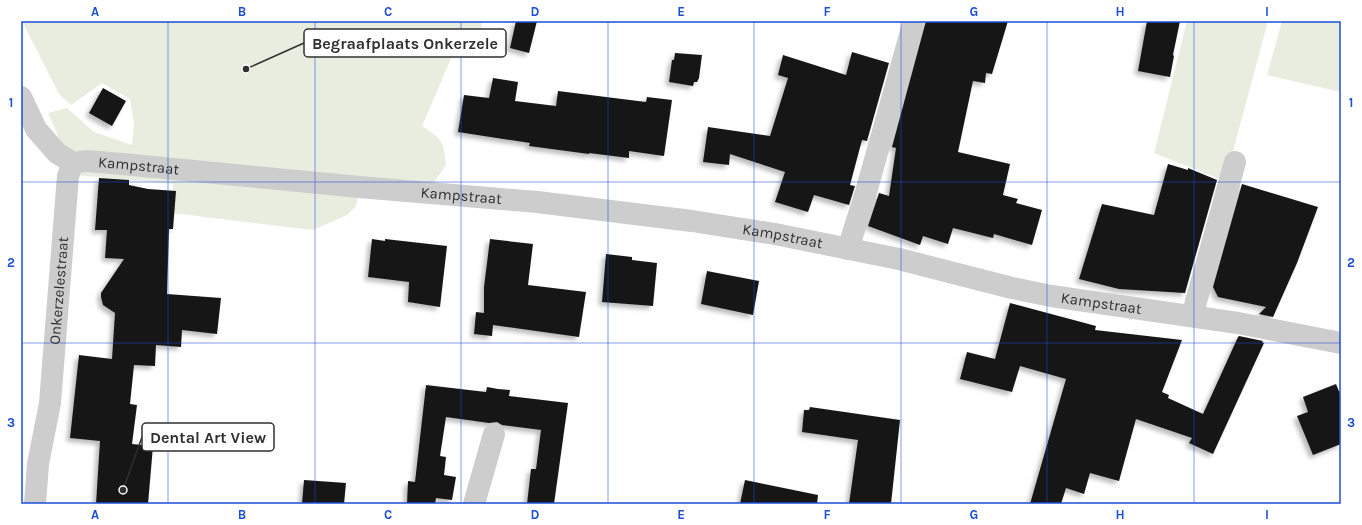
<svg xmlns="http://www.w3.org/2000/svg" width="1362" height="525" viewBox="0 0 1362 525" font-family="Karla,sans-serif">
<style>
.green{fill:#e8eddf}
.building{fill:#171717;filter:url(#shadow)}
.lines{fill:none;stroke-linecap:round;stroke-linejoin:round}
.minor{stroke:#cdcdcd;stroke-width:22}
.grid{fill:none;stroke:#1d4ed8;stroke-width:1;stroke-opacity:0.55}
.labels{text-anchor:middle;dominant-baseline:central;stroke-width:4;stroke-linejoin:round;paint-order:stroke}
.street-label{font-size:15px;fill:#303030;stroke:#fff}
.leader{fill:none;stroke:#303030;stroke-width:1.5}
.callout-dot{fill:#303030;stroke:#fff;stroke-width:1.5}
.callout{fill:#fff;stroke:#303030;stroke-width:1.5}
.callout-label{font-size:16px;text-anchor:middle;font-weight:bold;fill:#303030}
.neatline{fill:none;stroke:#1d4ed8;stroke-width:1.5}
.grid-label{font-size:13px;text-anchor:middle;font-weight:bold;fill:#1d4ed8}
</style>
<defs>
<filter id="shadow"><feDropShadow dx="-3.5" dy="3.5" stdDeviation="2" flood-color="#0004"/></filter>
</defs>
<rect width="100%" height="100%" fill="#fff"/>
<g class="green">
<path d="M22,21H482L478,57L452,56L422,126C442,139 444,141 446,165L433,184L362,180L356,206L347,215L313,230L172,213L173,184L75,175L48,113L67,108L94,132L132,145L134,125L130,99L102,83L71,105L59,94Z"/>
<polygon points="1187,21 1268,21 1225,181 1154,153"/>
<polygon points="1282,21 1341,21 1341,92 1267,75"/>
</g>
<g class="building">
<polygon points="516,21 537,21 529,53 510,48"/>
<polygon points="926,21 1008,21 992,74 986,73 985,83 973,81 958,152 1010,164 1003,195 1018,199 1016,203 1042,210 1032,245 994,234 993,238 953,228 948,244 923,236 920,245 868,226 879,193 889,196 896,148 892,147"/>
<polygon points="1147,21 1180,21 1173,55 1174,56 1170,77 1138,71"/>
<polygon points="852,52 889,63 867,141 862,140 850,185 855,186 849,205 814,195 808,212 775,202 785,172 730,154 729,165 703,162 708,127 770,136 788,78 778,75 783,55 846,75"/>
<polygon points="675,53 702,55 699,78 697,82 694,82 693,86 669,82 672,60 674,60"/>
<polygon points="493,78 518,82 515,101 556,106 558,91 646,102 647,97 672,100 664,156 629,151 629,158 589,153 589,154 529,146 530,143 458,132 464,95 489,98"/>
<polygon points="103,88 126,101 112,126 89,113"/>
<polygon points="1168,164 1188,170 1188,168 1217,180 1185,293 1119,289 1079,279 1102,204 1154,215"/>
<polygon points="99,178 129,180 129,185 148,189 176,191 173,229 169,229 167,294 221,298 217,334 182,330 181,347 156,345 155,366 134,365 130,404 137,405 132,444 153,446 148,504 96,504 100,441 70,438 79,355 112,359 115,313 103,305 101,297 101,293 124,259 105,258 107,230 95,230"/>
<polygon points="1242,184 1318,207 1297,263 1273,317 1259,314 1266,307 1218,297 1213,287"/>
<polygon points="372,239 385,241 385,239 447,246 440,307 408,302 409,282 368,277"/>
<polygon points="490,239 533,244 528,285 586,292 579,337 493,325 492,336 474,334 476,312 484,313 484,287"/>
<polygon points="606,254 632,257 632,260 657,263 653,306 602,302"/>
<polygon points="707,271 759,281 753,315 701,304"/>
<polygon points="1010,303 1096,326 1095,330 1182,340 1162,392 1169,395 1168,398 1203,414 1238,337 1239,336 1263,341 1262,342 1264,343 1213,454 1189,443 1192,438 1136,419 1119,481 1090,473 1084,494 1066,488 1061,504 1030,504 1066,379 1020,366 1012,392 960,379 967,352 995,359"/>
<polygon points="1336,384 1341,396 1341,444 1313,455 1297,416 1308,412 1303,397"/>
<polygon points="426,385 486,392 487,387 498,389 510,390 509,396 568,403 554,504 527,504 531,469 536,469 541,430 502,425 497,422 489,423 446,417 440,456 446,457 444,475 456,477 452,500 436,498 435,504 407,504 408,481 415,482"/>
<polygon points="810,407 900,420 891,504 849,504 858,440 802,432 804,410 809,410"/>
<polygon points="304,480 346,483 344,504 302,504"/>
<polygon points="745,480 818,495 817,504 740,504"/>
</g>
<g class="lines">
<g class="minor">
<polyline points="21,97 36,129 57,153 73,163"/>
<path id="s1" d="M73,163L86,161L122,164L359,187L537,202L692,221L775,234L899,259L1012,288L1051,296L1238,323L1341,343"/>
<polyline points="848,249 866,192 914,21"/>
<polyline points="1192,316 1235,162"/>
<path id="s2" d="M35,504L38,464L50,403L68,176L73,163"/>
<polyline points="474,504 494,434"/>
</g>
</g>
<path class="grid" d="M168,21V504M315,21V504M461,21V504M608,21V504M754,21V504M901,21V504M1047,21V504M1194,21V504M21,182H1341M21,343H1341"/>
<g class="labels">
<g class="street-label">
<text stroke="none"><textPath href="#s1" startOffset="66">Kampstraat</textPath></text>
<text stroke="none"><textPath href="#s1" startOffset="390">Kampstraat</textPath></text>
<text stroke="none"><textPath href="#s1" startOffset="714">Kampstraat</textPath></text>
<text stroke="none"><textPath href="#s2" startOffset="215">Onkerzelestraat</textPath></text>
<text stroke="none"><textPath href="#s1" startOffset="1040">Kampstraat</textPath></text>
</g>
</g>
<path class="leader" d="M246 69L304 43M123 490L142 437"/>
<g class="callout-dot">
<circle cx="246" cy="69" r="4"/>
<circle cx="123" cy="490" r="4"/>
</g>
<g class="callout">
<rect x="304" y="29" width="202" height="28" rx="4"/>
<rect x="142" y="423" width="132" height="28" rx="4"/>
</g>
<g class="callout-label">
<text x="405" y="49">Begraafplaats Onkerzele</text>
<text x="208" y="443">Dental Art View</text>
</g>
<rect width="1362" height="525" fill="none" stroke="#ffffff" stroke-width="44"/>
<rect x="22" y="22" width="1318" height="481" class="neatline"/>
<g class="grid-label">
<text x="95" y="16">A</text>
<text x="242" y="16">B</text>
<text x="388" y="16">C</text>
<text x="535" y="16">D</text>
<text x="681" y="16">E</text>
<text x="827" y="16">F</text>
<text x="974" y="16">G</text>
<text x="1120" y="16">H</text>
<text x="1267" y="16">I</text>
<text x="11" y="107">1</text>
<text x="1351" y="107">1</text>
<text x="11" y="267">2</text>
<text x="1351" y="267">2</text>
<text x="11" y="427">3</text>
<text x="1351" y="427">3</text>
<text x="95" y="519">A</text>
<text x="242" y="519">B</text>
<text x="388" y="519">C</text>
<text x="535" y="519">D</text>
<text x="681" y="519">E</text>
<text x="827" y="519">F</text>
<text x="974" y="519">G</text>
<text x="1120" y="519">H</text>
<text x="1267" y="519">I</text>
</g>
</svg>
